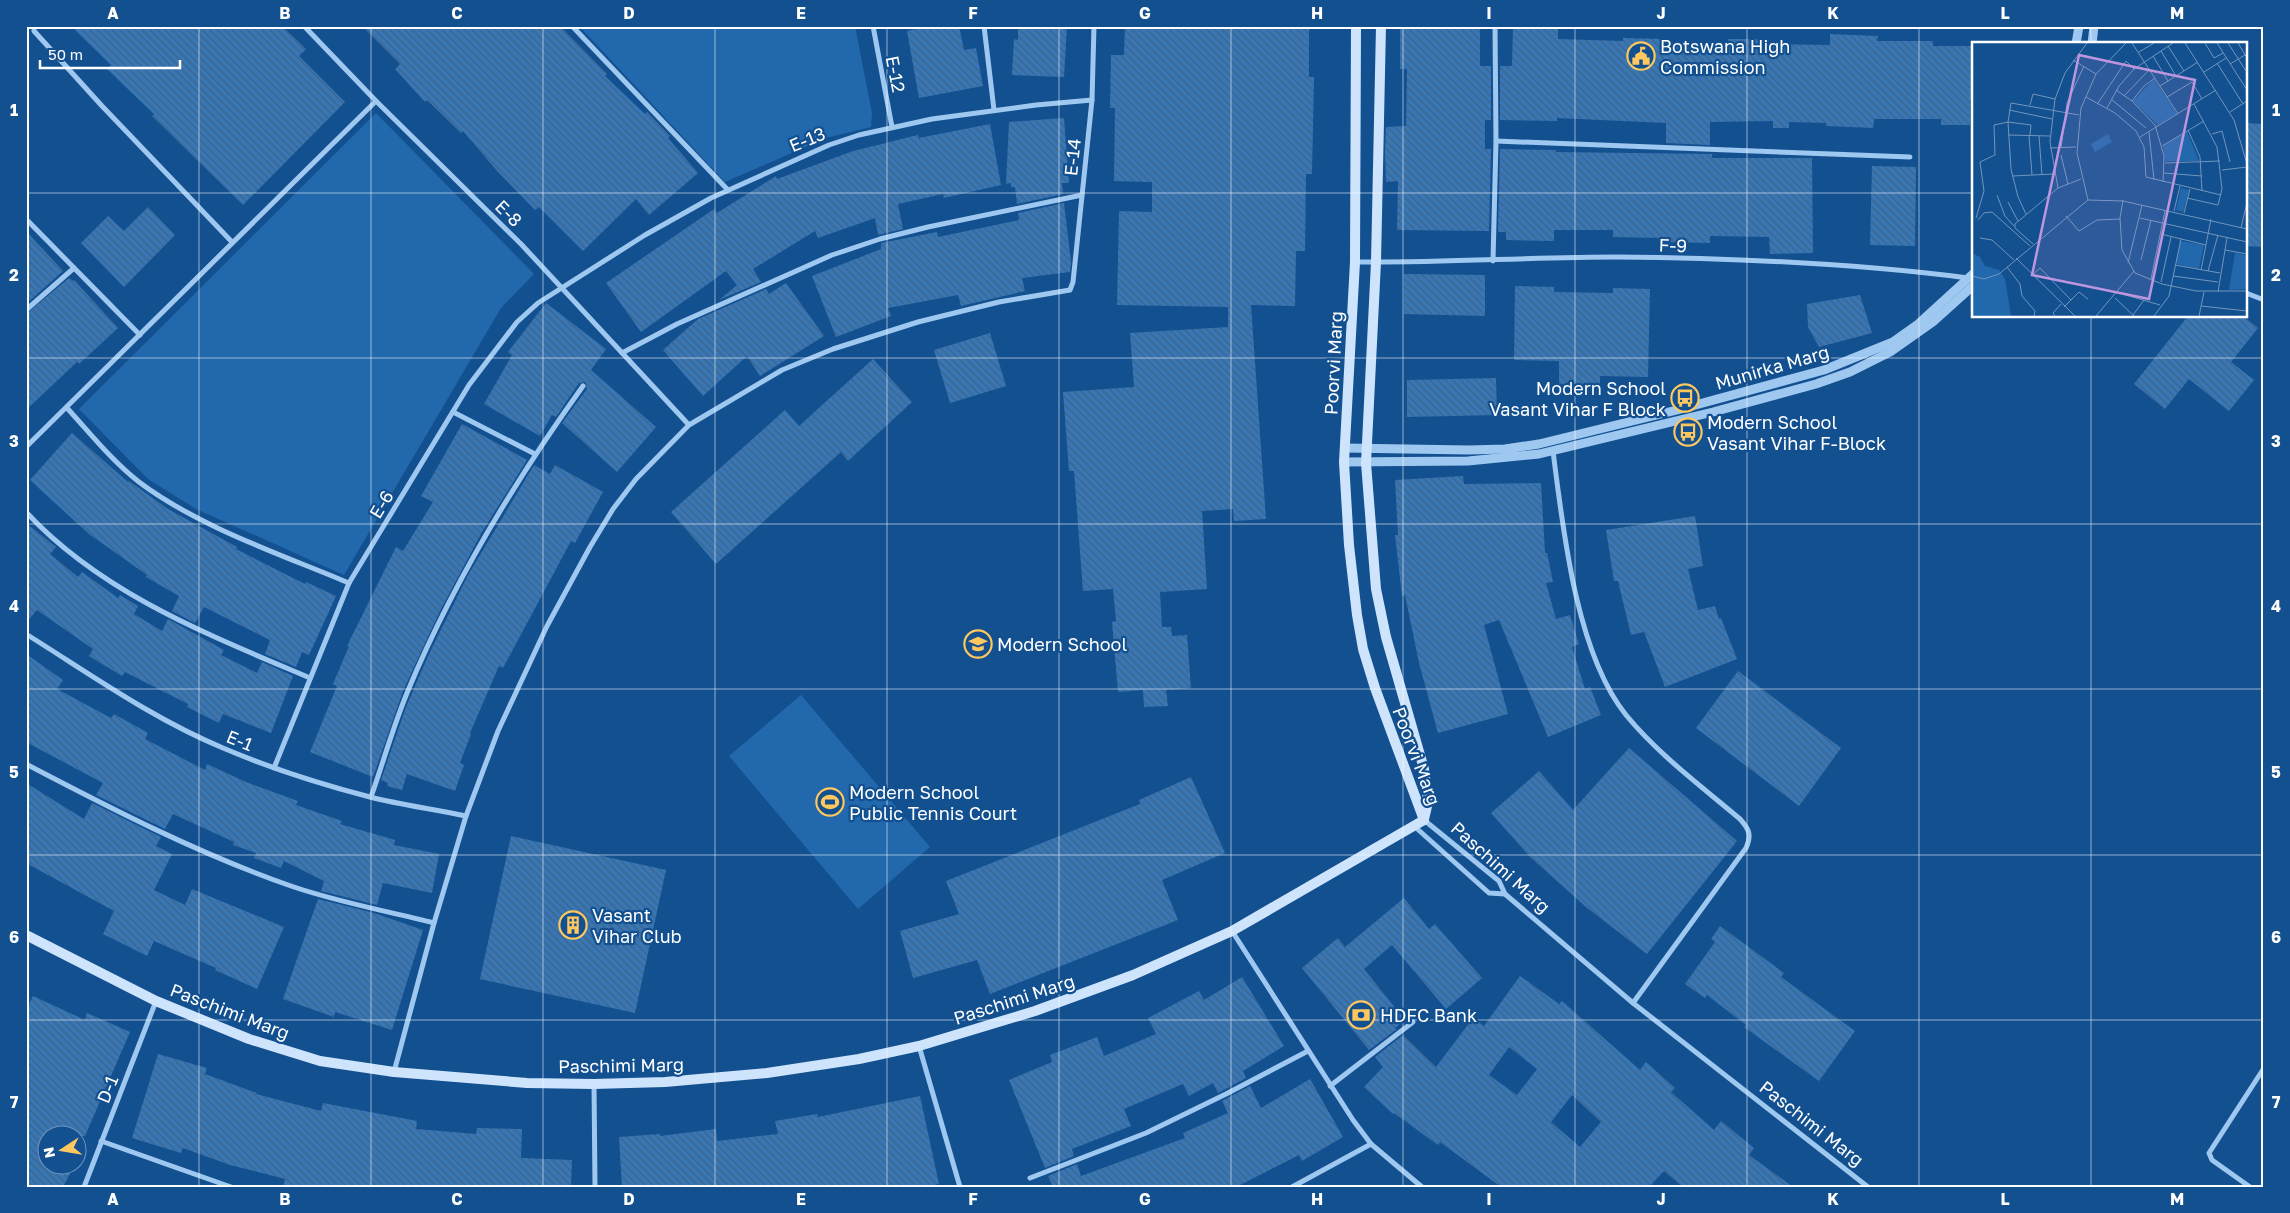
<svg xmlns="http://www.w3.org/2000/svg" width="2290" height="1213" viewBox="0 0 2290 1213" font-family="'Golos Text',sans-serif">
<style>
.green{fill:#2268ad}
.building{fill:url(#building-back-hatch);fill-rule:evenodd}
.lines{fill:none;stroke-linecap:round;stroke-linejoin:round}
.minor{stroke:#9fc8f1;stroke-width:5}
.tertiary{stroke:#9fc8f1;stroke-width:9}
.secondary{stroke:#cde4fc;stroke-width:10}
.grid{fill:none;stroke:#fff;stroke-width:1;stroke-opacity:0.55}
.labels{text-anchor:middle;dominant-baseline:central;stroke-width:4.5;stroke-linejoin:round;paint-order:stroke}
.poi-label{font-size:18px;fill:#fff;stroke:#135090;text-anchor:start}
.street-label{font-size:18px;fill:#fff;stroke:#135090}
.inset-road{fill:none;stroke:#7196bc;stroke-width:1}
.view{fill:#bd96df;fill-opacity:0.15;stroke:#bd96df;stroke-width:2.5}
.inset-edge{fill:none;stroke:#fff;stroke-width:2.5}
.neatline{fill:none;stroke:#fff;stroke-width:2}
.grid-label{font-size:16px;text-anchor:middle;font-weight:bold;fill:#fff}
</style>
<defs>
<pattern id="building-back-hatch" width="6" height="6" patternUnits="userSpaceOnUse" patternTransform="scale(1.25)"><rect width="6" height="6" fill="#3777b7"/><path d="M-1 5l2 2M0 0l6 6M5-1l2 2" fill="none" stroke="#426282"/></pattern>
</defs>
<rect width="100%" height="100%" fill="#135090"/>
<g class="green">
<polygon points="579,26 855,26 872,113 871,127 826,138 725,182"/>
<polygon points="376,113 534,274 501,308 344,575 196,509 148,479 79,409"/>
<polygon points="801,695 930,847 858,909 729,756"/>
</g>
<g class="building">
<polygon points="71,26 282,26 306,49 299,56 345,102 243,205 152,116 154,114 107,69 111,65"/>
<polygon points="362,26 560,26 607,74 605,76 645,114 647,112 670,136 668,138 698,173 649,215 636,199 583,251 539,207 535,210 498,172 463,131 461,133 427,100 425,102 395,69 400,64"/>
<polygon points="927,26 959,26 964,50 976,48 983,86 919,98 907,31"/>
<polygon points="1018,26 1067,26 1064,77 1012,75 1014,39 1018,40"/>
<polygon points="1125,26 1309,26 1309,77 1314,77 1312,174 1306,174 1305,251 1296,251 1295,306 1251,305 1266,519 1234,521 1233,509 1202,511 1207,589 1160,592 1162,627 1171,627 1172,636 1187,635 1191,688 1166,690 1168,706 1144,707 1143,690 1118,692 1112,622 1116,621 1113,589 1083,591 1074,471 1069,471 1063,392 1134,387 1130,333 1228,327 1228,307 1117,305 1119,211 1152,212 1152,182 1114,181 1115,108 1110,108 1111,55 1124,55"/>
<polygon points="1400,26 1480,26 1480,66 1491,66 1491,120 1485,120 1485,149 1491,149 1489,231 1397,230 1398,181 1386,182 1385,152 1386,127 1406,126 1407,69 1400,69"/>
<polygon points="1513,26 1558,27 1558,39 1623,41 1623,38 1663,39 1663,42 1728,43 1728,39 1769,39 1769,44 1830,45 1830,34 1878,36 1877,41 1933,41 1933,46 1974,46 1974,98 1970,100 1970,125 1941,125 1941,119 1874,119 1873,128 1826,126 1826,123 1789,122 1789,128 1773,128 1773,121 1710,122 1710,145 1666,143 1666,123 1557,118 1557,121 1500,120 1500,66 1512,66"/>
<polygon points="1064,118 1069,183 1062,183 1063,194 1017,204 1015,187 1011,187 1011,183 1006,184 1009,122"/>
<polygon points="2246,123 2264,124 2264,247 2246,246"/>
<polygon points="990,124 1001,185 944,198 943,194 898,204 903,229 878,235 875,218 818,238 815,231 753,269 761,282 719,300 737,285 726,271 641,332 606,283 714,209 717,213 776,176 777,179 853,151 918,135 919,138"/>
<polygon points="1500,149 1556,150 1556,152 1712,154 1712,158 1812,158 1813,253 1770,254 1769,237 1710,236 1710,243 1660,242 1660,238 1613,237 1613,230 1554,230 1554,241 1506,240 1506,232 1498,232"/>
<polygon points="1872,166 1916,167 1915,246 1870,245"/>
<polygon points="1064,203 1071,262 1070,272 1022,278 1025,291 961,306 958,295 888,308 891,316 836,337 812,276 881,249 881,243 937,232 938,237 1019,220 1018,213"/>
<polygon points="148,207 175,235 124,287 81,243 108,216 124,231"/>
<polygon points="26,231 63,271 26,304"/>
<polygon points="1404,274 1485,275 1485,316 1404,314"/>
<polygon points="69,278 73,281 74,280 118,328 79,364 77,362 26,410 26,314"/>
<polygon points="786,283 824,336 760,376 747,356 703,396 663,350 698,319 766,289 769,294"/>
<polygon points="1515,286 1554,287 1554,292 1613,293 1613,288 1650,289 1648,377 1600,376 1600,385 1559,384 1559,361 1514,360"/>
<polygon points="1860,295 1872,333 1819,347 1808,327 1807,304"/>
<polygon points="546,303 606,349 591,370 656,427 617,472 562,423 587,389 585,382 579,383 556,417 552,415 540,436 484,404 512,355 508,352"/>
<polygon points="2188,316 2243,316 2258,328 2231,362 2254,380 2229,411 2189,379 2165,409 2134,384"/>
<polygon points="990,333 1006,386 950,403 934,350"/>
<polygon points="873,359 912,402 848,461 841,452 716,564 671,512 785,410 799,426"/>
<polygon points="1496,378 1497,415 1407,417 1407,380"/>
<polygon points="462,424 527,460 482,532 440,611 403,691 373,777 310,752 337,686 333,684 349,646 347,646 396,547 403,551 433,502 421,496"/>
<polygon points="72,433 128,482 129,481 168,509 237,547 236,549 305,584 306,582 336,596 309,655 302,652 296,667 265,654 270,640 204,607 195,623 172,611 179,596 146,577 147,575 89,534 30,480"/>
<polygon points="534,465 550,474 555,465 603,492 575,543 571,541 503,668 499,666 470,733 471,734 460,763 464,765 455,791 407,774 402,790 387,786 388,783 381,780 406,707 429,654 468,575"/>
<polygon points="1463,476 1464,484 1541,483 1545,553 1547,553 1553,582 1546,583 1556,619 1570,615 1579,644 1572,647 1585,689 1590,687 1601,715 1548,737 1499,620 1484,625 1508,714 1438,733 1419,663 1405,595 1402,596 1395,535 1398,535 1395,480"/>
<polygon points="1695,516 1703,566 1688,569 1698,610 1715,606 1719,619 1721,618 1737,659 1665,687 1644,632 1631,635 1618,581 1614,581 1606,530"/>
<polygon points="26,523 56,547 50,554 78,577 82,572 118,598 120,595 138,606 134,614 162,631 168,619 224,650 221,655 257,673 262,662 293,676 271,733 223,714 219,723 187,707 188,704 125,672 122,676 89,656 93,649 37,610 26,623"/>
<polygon points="26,654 63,680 57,689 111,718 114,714 148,733 145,739 205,770 207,764 246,782 298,801 296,805 342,821 340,824 395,840 394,845 439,854 432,893 383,883 377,905 321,891 324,881 284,861 281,868 254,858 256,853 233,845 234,842 173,814 165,829 96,795 103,783 26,742"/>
<polygon points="1738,671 1841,748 1799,806 1696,728"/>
<polygon points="1629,748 1737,841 1647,954 1586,907 1530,857 1491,813 1539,771 1573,810"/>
<polygon points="1191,777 1225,853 1162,880 1178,920 990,994 977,960 913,978 900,931 959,914 946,881 1140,804 1139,800"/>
<polygon points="26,783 84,819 92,803 161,837 156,846 172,854 154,890 185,905 192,889 284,927 257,989 215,970 216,968 154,941 147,956 103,934 114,911 26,863"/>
<polygon points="511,836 666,870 635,1013 480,979"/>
<polygon points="1404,898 1429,929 1435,924 1482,978 1446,1009 1392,945 1364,969 1405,1020 1395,1028 1397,1029 1369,1050 1302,968 1338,938 1345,947"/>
<polygon points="318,899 374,913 423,930 392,1030 335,1012 334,1017 283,999"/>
<polygon points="1720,926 1784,973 1781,977 1855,1031 1819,1081 1744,1027 1746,1025 1707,995 1705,998 1685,984 1715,942 1711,939"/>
<path d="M1520,976L1559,1004L1562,1001L1640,1070L1646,1062L1675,1088L1671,1092L1714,1130L1721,1121L1754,1148L1749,1155L1793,1187H1683L1664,1171L1649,1187H1501L1440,1142L1438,1145L1394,1113L1393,1114L1364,1087L1383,1067L1375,1057L1403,1035L1436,1067L1473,1018L1484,1026ZM1509,1047L1537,1069L1517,1095L1489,1075ZM1572,1095L1601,1122L1580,1147L1551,1122Z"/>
<polygon points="1242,977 1284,1046 1243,1071 1246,1078 1218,1093 1213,1083 1189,1096 1183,1084 1124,1109 1131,1126 1072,1149 1074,1156 1045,1168 1009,1080 1052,1062 1050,1055 1097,1037 1104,1056 1156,1034 1148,1018 1199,991 1204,1000"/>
<polygon points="33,996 85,1020 87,1013 130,1032 85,1136 48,1136 48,1166 74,1166 63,1187 26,1187 26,1010"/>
<polygon points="158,1054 207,1068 205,1074 257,1093 256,1094 321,1111 323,1103 417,1121 416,1129 476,1134 477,1128 522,1129 521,1158 572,1160 571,1187 283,1187 285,1179 230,1165 183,1148 181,1153 132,1138"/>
<polygon points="1310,1079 1343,1137 1302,1161 1299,1155 1236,1187 1053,1187 1048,1176 1077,1164 1081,1176 1185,1138 1183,1133 1228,1113 1222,1101 1250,1086 1261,1108"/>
<polygon points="920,1096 939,1184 925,1187 622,1187 619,1137 660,1134 660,1136 716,1129 717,1141 778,1134 775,1121 817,1114 818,1117"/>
</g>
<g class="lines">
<g class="minor">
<polyline points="34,26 34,31 102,106 232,242"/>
<polyline points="304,26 376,101 521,244 689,425"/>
<polyline points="572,26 727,189"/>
<polyline points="873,26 892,127"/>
<polyline points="984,26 994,110"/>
<polyline points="1496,141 1910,157"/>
<polyline points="26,219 140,335"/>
<polyline points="1493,261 1496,141 1495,26"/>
<path d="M1355,262C1442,263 1529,257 1616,257C1733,258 1852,263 1968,278"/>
<polyline points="2246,293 2264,300"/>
<polyline points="26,310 74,268"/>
<polyline points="622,353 677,324 832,255 880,239 928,227 1082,195"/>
<path d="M67,408C90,433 112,461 139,482C199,527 280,554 349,583"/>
<polyline points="453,412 535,454"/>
<polyline points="26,447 376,101"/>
<path d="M1553,451C1563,529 1576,653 1626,715C1659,755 1701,786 1740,819C1749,829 1752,835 1746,848L1633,1003"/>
<path d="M26,512C102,594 209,635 310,678"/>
<path d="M26,634C90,674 153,719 223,748C270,768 320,784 370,797C401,805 434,809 466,816"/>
<path d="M26,764C112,809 199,854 291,886C337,902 387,911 434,923"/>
<polyline points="274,768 349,583 469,385 517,322 538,303 645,235 711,198 829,145 859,135 932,119 1036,105 1092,100"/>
<path d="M371,797C383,763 393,727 407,693C452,584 514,482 583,386"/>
<polyline points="1424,820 1499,881 1505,894 1633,1003 1868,1187"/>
<polyline points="1414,826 1489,893 1505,894"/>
<polyline points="1232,931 1353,1120 1371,1144 1422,1187"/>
<polyline points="919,1046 960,1187"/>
<polyline points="394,1072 434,923 466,816 498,731 547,626 590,547 613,509 636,479 689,425 782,370 833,349 918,322 999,302 1070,290 1073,282 1092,100 1094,26"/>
<polyline points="594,1084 595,1187"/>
<polyline points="1330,1086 1413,1022"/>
<polyline points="101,1141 231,1187"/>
<polyline points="1030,1178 1146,1133 1226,1094 1308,1051"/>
<polyline points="84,1187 156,1001"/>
<polyline points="1292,1187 1371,1144"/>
<polyline points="2250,1187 2212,1160 2209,1153 2264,1068"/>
</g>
<g class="tertiary">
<polyline points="2076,44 2079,26"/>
<polyline points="2092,44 2094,26"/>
<polyline points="1345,448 1469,450 1505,449 1539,444 1677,410 1824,370 1893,342 1917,325 1974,273"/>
<polyline points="1344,462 1468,461 1539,454 1713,412 1816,384 1850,372 1890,352 1934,321 1974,285"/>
</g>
<g class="secondary">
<polyline points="1356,26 1355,262 1344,462 1349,545 1357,615 1363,649 1375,688 1424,820"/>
<polyline points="1381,26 1376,262 1366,463 1376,589 1386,637 1424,769 1428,802 1424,819"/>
<polyline points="26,935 156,1001 249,1039 320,1061 394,1072 527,1083 594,1084 665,1082 767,1073 859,1059 919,1046 1035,1011 1133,975 1232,931 1424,820"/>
</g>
</g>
<path class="grid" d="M199,26V1187M371,26V1187M543,26V1187M715,26V1187M887,26V1187M1059,26V1187M1231,26V1187M1403,26V1187M1575,26V1187M1747,26V1187M1919,26V1187M2091,26V44M26,193H1974M2246,193H2264M2091,316V1187M26,358H2264M26,524H2264M26,689H2264M26,855H2264M26,1020H2264"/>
<defs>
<g id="civic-ring" transform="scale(1.4375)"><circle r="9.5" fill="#135090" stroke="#ffc85f" stroke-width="1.5"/><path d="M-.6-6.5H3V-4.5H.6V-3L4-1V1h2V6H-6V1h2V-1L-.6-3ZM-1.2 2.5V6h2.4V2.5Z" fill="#ffc85f"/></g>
<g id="bus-ring" transform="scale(1.4375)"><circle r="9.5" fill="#135090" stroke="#ffc85f" stroke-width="1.5"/><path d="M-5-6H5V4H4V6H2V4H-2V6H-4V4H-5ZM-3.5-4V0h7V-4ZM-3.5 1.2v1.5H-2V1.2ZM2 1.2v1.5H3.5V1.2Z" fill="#ffc85f"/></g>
<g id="school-ring" transform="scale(1.4375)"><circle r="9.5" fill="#135090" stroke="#ffc85f" stroke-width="1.5"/><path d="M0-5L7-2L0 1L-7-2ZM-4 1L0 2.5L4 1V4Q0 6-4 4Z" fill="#ffc85f"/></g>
<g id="stadium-ring" transform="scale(1.4375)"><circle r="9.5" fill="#135090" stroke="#ffc85f" stroke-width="1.5"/><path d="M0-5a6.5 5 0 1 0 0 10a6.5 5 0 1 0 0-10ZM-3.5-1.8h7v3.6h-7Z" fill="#ffc85f"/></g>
<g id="building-ring" transform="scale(1.4375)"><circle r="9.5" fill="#135090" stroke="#ffc85f" stroke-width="1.5"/><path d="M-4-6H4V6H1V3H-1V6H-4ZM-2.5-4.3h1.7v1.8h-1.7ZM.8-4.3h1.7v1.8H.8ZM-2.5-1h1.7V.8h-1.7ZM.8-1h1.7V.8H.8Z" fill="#ffc85f"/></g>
<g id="bank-ring" transform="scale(1.4375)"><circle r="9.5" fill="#135090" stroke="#ffc85f" stroke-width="1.5"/><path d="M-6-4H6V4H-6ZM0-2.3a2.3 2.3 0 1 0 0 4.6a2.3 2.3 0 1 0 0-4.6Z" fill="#ffc85f"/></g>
</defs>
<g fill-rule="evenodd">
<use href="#civic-ring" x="1641" y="56"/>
<use href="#bus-ring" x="1685" y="398"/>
<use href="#bus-ring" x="1688" y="432"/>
<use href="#school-ring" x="978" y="644"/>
<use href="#stadium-ring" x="830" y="802"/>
<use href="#building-ring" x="573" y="925"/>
<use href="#bank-ring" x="1361" y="1015"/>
</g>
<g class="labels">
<g class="poi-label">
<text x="1660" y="46">Botswana High<tspan x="1660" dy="21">Commission</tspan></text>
<text x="1666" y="388" text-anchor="end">Modern School<tspan x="1666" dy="21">Vasant Vihar F Block</tspan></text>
<text x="1707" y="422">Modern School<tspan x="1707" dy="21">Vasant Vihar F-Block</tspan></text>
<text x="997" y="644">Modern School</text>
<text x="849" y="792">Modern School<tspan x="849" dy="21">Public Tennis Court</tspan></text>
<text x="592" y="915">Vasant<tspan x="592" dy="21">Vihar Club</tspan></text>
<text x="1380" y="1015">HDFC Bank</text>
</g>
<g class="street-label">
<text transform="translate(896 74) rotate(79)">E-12</text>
<text transform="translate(807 139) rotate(-22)">E-13</text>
<text transform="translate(1072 157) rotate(-84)">E-14</text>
<text transform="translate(509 213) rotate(45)">E-8</text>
<text transform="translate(1673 245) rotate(2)">F-9</text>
<text transform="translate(1333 363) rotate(-87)">Poorvi Marg</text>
<text transform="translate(1772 367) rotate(-16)">Munirka Marg</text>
<text transform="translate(381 504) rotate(-59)">E-6</text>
<text transform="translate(240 740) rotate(22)">E-1</text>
<text transform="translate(1417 756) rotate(69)">Poorvi Marg</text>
<text transform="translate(1501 867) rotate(42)">Paschimi Marg</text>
<text transform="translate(1014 999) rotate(-18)">Paschimi Marg</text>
<text transform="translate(230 1011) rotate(21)">Paschimi Marg</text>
<text transform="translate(621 1065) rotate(-1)">Paschimi Marg</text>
<text transform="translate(107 1089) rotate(-68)">D-1</text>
<text transform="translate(1812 1123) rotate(38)">Paschimi Marg</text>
</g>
</g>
<g transform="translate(1972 42)">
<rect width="275" height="275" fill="#135090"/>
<path d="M182,37L205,72L186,83L161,59ZM215,89L227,119H193L191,104ZM136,92L140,100L123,110L119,102ZM209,146L217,148L211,170L204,168ZM208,199L232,203L227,227L204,222ZM0,211L8,215L13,224L27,228L33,237L39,274H0ZM263,211L274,213V247L257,248Z" fill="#2268ad"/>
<path class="inset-road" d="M160,1L206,72M213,1L262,78L275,122M233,1L242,16L251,11M245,1L275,48M256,1L274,29M266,1L275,16M196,4L212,29M189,9L204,34M167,10L182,1M181,14L196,39M101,18L124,32M245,21L271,62M258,22L273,13M232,30L254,16M188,44L226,20M144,48L160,59L183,83L192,114L191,140M152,54L177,28M114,55L143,71L164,89L172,105L174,135L249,153M195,55L220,40L230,57M139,57L174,86M160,59L172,44L183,36M126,61L154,19L162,27M58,63L61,52L83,57M135,66L147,44L162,27L201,1M37,68L80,77M258,70L275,59M216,88L228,115L230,149M177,90L182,138M240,92L250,89L258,120M36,93L78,94M57,93L60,133M67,94L70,133M168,95L244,48M190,104L232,79M78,106L104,105M89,106L95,61L112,24M89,113L96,142M193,121L248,119M250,128L275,125M192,131L230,134M40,134L82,132M86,146L78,100L83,57L93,31L115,1M25,153L33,174L42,184M215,156L246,163L250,147L245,105L222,62M116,158L105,111L109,66L124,32L154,1M116,158L151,159L275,187M151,158L148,176L150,208L163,231L190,242L224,249H275M36,160L46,179M202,169L208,144M212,171L218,147M54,172L46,155L39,127L36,80L39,61L107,73M94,174L107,189L125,178L148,177M4,176L12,149L8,120L23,113L22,83L36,80L59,83L58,93M168,176L275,200M6,178L12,171L20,170L58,204M269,186L275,160M189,192L234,203M8,196L20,198L42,218M61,202L43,186V182L86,146L109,137M253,208L275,212M44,216L103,274M169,218L179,178M156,221L170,163M203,223L248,231M35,225L48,242L50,254L63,269L62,274M229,228L239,177M236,229L246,193M0,234L12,237L27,232L116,158M59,234L68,226L99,258M201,234L246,240M179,237L193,169M189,240L199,195M246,250L255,196M147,251L188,263M143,256L162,274M229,264L275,269M92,265L107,250L116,257M161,273L172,258M83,274L81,271L89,262M124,274L162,229M182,274L197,254L209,197M227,274L232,250"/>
<path class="view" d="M107,13L223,38L177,257L60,233Z"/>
<rect width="275" height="275" class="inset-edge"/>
</g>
<rect width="2290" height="1213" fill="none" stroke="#135090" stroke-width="55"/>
<g transform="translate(62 1150) rotate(258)"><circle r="24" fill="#135090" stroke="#7196bc"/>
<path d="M0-4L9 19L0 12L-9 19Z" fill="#ffc85f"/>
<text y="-8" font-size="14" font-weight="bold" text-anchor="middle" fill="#ffffff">N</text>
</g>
<path d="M40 60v8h140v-8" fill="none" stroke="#ffffff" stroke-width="2.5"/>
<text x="48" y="60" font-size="15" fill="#ffffff" stroke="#135090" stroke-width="4" paint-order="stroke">50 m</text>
<rect x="28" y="28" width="2234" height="1158" class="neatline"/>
<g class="grid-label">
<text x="113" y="19">A</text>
<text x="285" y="19">B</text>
<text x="457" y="19">C</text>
<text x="629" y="19">D</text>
<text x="801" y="19">E</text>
<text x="973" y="19">F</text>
<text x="1145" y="19">G</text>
<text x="1317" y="19">H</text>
<text x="1489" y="19">I</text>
<text x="1661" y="19">J</text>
<text x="1833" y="19">K</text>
<text x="2005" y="19">L</text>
<text x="2177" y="19">M</text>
<text x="14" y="116">1</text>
<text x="2276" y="116">1</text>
<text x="14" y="281">2</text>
<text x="2276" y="281">2</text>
<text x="14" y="447">3</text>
<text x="2276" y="447">3</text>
<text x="14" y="612">4</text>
<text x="2276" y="612">4</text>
<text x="14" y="778">5</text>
<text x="2276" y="778">5</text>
<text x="14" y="943">6</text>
<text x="2276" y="943">6</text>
<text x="14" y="1108">7</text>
<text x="2276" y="1108">7</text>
<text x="113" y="1205">A</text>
<text x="285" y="1205">B</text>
<text x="457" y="1205">C</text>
<text x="629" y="1205">D</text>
<text x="801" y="1205">E</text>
<text x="973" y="1205">F</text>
<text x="1145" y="1205">G</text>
<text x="1317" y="1205">H</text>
<text x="1489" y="1205">I</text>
<text x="1661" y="1205">J</text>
<text x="1833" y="1205">K</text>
<text x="2005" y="1205">L</text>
<text x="2177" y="1205">M</text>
</g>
</svg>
